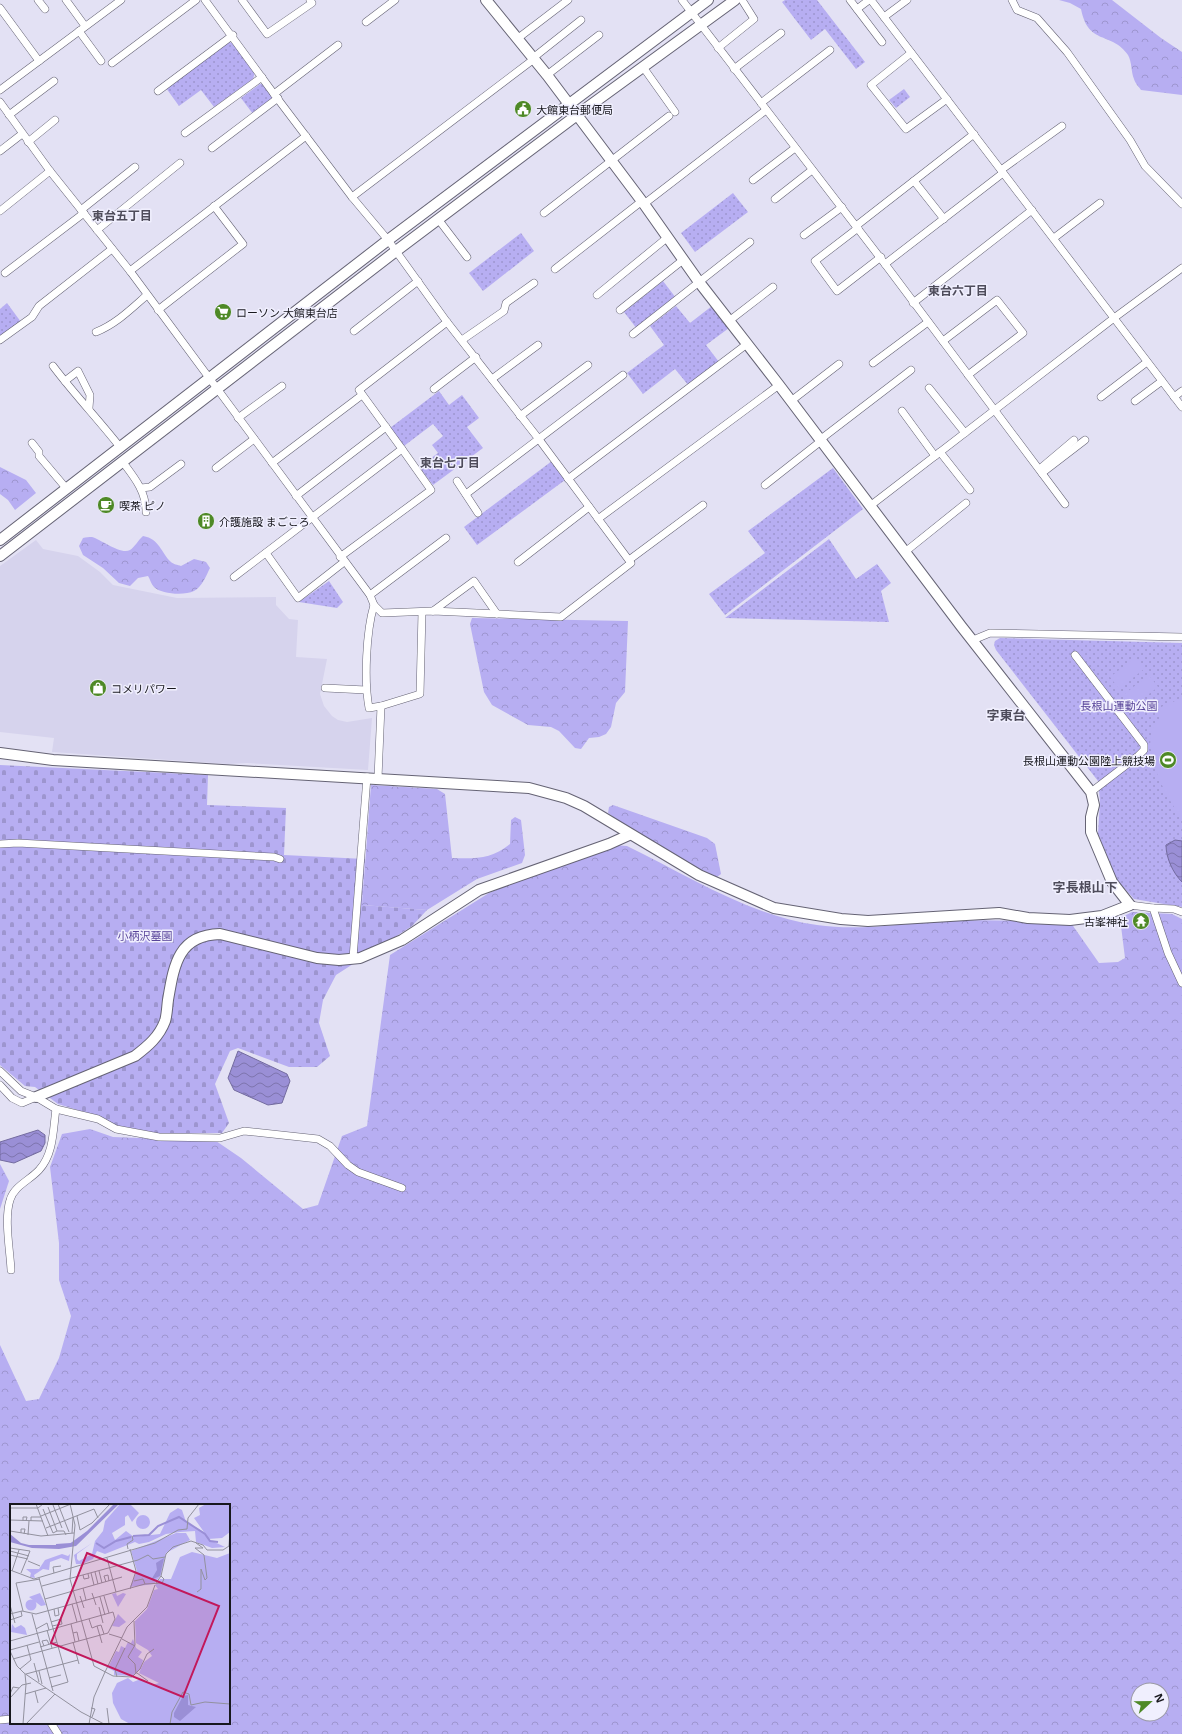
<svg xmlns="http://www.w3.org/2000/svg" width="1182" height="1734" viewBox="0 0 1182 1734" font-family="'Open Sans','Noto Sans JP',sans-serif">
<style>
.built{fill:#d6d3ed}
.green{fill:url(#green-dots)}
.forest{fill:url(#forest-crowns);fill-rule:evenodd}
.cemetery{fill:url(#cemetery-stones)}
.pitch{fill:#b7aef2}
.water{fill:url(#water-waves);stroke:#736b9f}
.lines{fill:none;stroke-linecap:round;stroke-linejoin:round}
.street-casing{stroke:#656374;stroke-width:8}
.secondary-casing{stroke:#656374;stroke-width:12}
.street{stroke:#fff;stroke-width:7}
.secondary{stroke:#fff;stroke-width:10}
.labels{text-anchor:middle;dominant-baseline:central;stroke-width:3;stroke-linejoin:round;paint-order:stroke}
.poi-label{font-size:11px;fill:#18181e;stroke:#f0effe;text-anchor:start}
.park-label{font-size:11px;fill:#58459a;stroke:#f0effe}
.neighbourhood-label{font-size:12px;font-weight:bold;fill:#4e4c5b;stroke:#f0effe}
.quarter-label{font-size:13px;font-weight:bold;fill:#4e4c5b;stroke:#f0effe}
.inset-river{fill:none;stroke:#9a8fd6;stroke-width:2}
.inset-road{fill:none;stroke:#92919e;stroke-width:1}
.view{fill:#c2185b;fill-opacity:0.15;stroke:#c2185b;stroke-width:2}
.inset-edge{fill:none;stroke:#18181e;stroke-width:2}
</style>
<defs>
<pattern id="green-dots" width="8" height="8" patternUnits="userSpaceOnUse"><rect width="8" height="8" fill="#b7aef2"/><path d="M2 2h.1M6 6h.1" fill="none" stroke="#9d95cf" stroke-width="1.8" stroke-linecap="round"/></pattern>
<pattern id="forest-crowns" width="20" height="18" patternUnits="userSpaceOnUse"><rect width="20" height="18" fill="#b7aef2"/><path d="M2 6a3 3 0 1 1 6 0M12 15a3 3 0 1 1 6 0" fill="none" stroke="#9d95cf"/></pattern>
<pattern id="cemetery-stones" width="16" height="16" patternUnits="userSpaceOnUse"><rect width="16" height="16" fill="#b7aef2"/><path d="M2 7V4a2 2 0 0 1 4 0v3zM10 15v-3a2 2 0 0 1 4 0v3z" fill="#9d95cf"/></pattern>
<pattern id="water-waves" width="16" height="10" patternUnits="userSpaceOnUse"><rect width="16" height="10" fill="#9a8fd6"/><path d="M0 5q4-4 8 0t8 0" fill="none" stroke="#7d74ad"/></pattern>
</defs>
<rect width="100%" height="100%" fill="#e3e1f4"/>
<polygon class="built" points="36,540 43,549 78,556 100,572 113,585 177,598 276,597 276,605 289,619 298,620 296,657 327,659 320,694 324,706 332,716 338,720 347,722 372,718 368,770 247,763 228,764 52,752 54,738 0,732 0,566"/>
<g class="green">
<polygon points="785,0 817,0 865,62 856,69 825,29 811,40 782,2"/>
<polygon points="229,42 232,43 255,72 253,79 214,107 201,90 179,106 166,88"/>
<polygon points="260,84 263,84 273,98 253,114 241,98"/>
<polygon points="904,89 910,97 896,108 889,100"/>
<polygon points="733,193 748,212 695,252 681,233"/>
<polygon points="521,233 534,251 483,291 469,273"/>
<polygon points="663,281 676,298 637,329 624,312"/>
<polygon points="7,303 21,322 0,338 0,309"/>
<polygon points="676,306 690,323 712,306 729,328 706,345 719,362 689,386 675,369 643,394 627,373 664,345 650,326"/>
<polygon points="439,391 449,405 462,395 479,418 467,427 483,448 433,485 419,467 438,453 432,445 443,436 433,424 404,446 390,428"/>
<polygon points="552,461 565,480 477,545 464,527"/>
<polygon points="833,468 863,509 725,615 709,594 765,553 748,531"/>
<polygon points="829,539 856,579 877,564 891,583 881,591 889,622 725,618"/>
<polygon points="329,581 343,602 337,608 299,602"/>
<polygon points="1000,638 1182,643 1182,907 1134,899 1117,880 1098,834 1100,801 1098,781 996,650 994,645 995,641"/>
</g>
<g class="forest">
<path d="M1059,0H1112L1161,38L1182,52V95L1141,90C1139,87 1135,83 1134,79C1131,72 1132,62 1128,55C1112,31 1088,46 1081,9L1070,3Z"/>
<polygon points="0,467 26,480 36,493 15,510 8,500 0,494"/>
<path d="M143,536C160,539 161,553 171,562C173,564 178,565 181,566L194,559L206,562L210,568C206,576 202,587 194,591C184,596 161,594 154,587C151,584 150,579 148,576L138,578L130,586L119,583L103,568L83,555L79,546L83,538C86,537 89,537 92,537C102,540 121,555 130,550C135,547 138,540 143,536Z"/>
<polygon points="472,618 628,621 625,692 616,703 611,727 606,734 599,737 589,738 581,749 575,748 559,731 551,727 528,725 492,705 484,692 470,624"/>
<path d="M371,785L437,789L445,794L452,858C475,859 492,859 510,844L511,820L515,817L521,820L525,855L522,863L477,879L427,910L362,905Z"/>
<polygon points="613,805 707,838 715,844 721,874 717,877 710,876 620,822 608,813 609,807"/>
<path d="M614,845L627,846C687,875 750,916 817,925C858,931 899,924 941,921C984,919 1028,921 1071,923L1099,963L1118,962L1125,958L1120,918L1132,912L1172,914L1182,919V1734H0V1345L26,1401L39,1399L59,1358L71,1316L59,1280V1243L50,1167L62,1134L90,1129L113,1137L216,1141L241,1158L303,1209L318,1205L342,1136L367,1126L390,955L489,893L544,870ZM11,1505H229V1723H11ZM1138,1690H1162V1714H1138Z"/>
<polygon points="0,1164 9,1181 0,1209"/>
</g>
<polygon class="cemetery" points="0,765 208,775 207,805 286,808 284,855 365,859 362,905 427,910 412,926 336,975 323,1000 319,1023 330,1056 317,1067 289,1067 238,1048 230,1051 215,1084 229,1123 222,1133 119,1133 100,1117 58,1104 35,1087 25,1086 0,1065"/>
<g class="pitch">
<polygon points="1135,658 1144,669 1119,689 1110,677"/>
<polygon points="1149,675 1158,687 1132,707 1123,695"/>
<path d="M1182,697V817C1167,801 1146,757 1151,735C1152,727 1157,722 1161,716L1158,710L1169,701L1173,702Z"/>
</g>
<g class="water">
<path d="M1175,840L1182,841V882C1173,873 1166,858 1166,845Z"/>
<polygon points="238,1051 287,1074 290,1081 282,1103 268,1105 234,1090 228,1078"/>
<polygon points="38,1130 45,1135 45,1143 41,1151 14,1163 0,1160 0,1142"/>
</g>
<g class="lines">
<g class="street-casing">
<g id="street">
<polyline points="38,0 45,9"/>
<polyline points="66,0 85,26"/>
<polyline points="242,0 267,34 312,3 310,0"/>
<polyline points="682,0 885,264 1065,504"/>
<polyline points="850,0 882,42"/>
<polyline points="871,0 1182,407"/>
<polyline points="1012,0 1017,10 1037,18 1067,52 1130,140 1145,166 1182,204"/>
<polyline points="0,8 39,61"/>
<polyline points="857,9 869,0"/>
<polyline points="884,17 907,0"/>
<polyline points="366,22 395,0"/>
<polyline points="79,31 101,61"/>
<polyline points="517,39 568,0"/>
<polyline points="718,48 754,19 742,0"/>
<polyline points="911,53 871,85 906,129 947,99"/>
<polyline points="533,58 581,20"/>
<polyline points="112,63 196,0"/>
<polyline points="643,67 675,112"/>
<polyline points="734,69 781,33"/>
<polyline points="547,75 599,35"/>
<polyline points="0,90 121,0"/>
<polyline points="158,91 233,35"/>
<polyline points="274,94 338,45"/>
<polyline points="0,102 50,171 130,271 370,595 374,605 382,613 433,611 561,617 631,563 538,438 447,322 388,240 352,197 274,94 205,0"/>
<polyline points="761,103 830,50"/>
<polyline points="9,115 54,81"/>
<polyline points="185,133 262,77"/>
<polyline points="28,142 55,120"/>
<polyline points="212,148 278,98"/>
<polyline points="0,151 22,134"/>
<polyline points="1001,170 1062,126"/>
<polyline points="753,180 795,148"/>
<polyline points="914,181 944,219"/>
<polyline points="352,197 534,59"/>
<polyline points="775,199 812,170"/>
<polyline points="644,204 766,110"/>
<polyline points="81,210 135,167"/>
<polyline points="0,211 50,171"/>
<polyline points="544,213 669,116"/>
<polyline points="438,219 467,257"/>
<polyline points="856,226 974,134"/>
<polyline points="858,228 815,261 837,291 881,257"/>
<polyline points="97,230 180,163"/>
<polyline points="804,235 842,207"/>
<polyline points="1054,238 1100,203"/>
<polyline points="885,264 1003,173"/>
<polyline points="555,269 642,201"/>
<polyline points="130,271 306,136"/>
<polyline points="5,273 84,213"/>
<polyline points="597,295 668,237"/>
<polyline points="913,303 1032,210"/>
<polyline points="158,310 243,244 214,206"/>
<polyline points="620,310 683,260"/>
<polyline points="729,321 773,287"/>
<polyline points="354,331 418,281"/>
<path d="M96,332C116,324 131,309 147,295"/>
<polyline points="633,334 750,242"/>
<polyline points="0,340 32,317 39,306 112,249"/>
<polyline points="462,340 504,311 506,303 534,283"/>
<polyline points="943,341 997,300 1023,333 968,375"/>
<polyline points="873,363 928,322"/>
<path d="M53,366C74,394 98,419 120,447"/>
<polyline points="492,379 538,345"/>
<polyline points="65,381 78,371 90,395 89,408"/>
<polyline points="929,388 965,433"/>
<polyline points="434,389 476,357"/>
<polyline points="1101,397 1147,362"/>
<polyline points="1174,397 1182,391"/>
<polyline points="791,401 839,364"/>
<polyline points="1135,401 1162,381"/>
<polyline points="902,411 935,456"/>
<polyline points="520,416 588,365"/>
<polyline points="238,418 282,386"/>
<polyline points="821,439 911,370"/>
<polyline points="32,443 39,452 39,456 66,488"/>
<polyline points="940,452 970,490"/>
<path d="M122,461C134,477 146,491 146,512"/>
<polyline points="272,463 362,395"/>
<polyline points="1042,467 1074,440"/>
<polyline points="216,468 254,439"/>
<polyline points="1042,473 1085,440"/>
<polyline points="568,479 747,344"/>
<polyline points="457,481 478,513"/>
<polyline points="765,485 821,441"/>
<polyline points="141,488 150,487 181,464"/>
<polyline points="466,494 623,375"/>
<polyline points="296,496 386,427"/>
<polyline points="870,506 1114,318 1182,268"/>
<polyline points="598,519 779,385"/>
<polyline points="905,552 966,503"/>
<polyline points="266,553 298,598 344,562"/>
<polyline points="340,557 431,490 402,449"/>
<polyline points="629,560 703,505"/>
<polyline points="518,562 589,507"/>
<polyline points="234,577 402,449 359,390 447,322"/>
<polyline points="370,595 446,538"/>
<path d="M374,605C366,632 364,681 369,708L381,706L378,778"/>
<polyline points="433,611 474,581 497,614"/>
<polyline points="973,640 990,633 1182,637"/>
<polyline points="1075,655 1144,745 1144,750 1138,756 1091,792"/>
<polyline points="325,688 366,690"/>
<polyline points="381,706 420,694 422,612"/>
<polyline points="0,844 18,843 274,857 280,859"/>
<polyline points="1130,905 1153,908 1168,953 1182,983"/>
<polyline points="1153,908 1174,909 1182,912"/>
<polyline points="353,958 367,777"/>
<polyline points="0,1071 21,1091 36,1097 56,1109 98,1119 116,1129 159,1137 220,1138 244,1131 318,1139 330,1146 348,1165 358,1172 402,1188"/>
<polyline points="0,1085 12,1098 22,1103 36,1097"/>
<path d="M11,1270C10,1250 4,1219 10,1200C14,1186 30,1180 39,1170C54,1154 53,1129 56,1109"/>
<polyline points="0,1720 11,1719"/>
<polyline points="51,1723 58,1734"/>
</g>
</g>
<g class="secondary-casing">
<g id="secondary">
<polyline points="0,540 388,240 708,0"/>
<polyline points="0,556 396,251 577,115 735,0"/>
<polyline points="0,753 53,760 529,788 566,798 584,806 699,875 774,908 841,919 868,921 999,913 1028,918 1070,920 1102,916 1130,905 1112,882 1091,832 1091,817 1094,805 1091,792 961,626 779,385 699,282 644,204 547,75 486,0"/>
<path d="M36,1097L135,1056C148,1046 159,1037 165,1021C167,1015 167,1007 168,1000C174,965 178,935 220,934L317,958L339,960L360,958L402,940L479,890L609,844L629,835"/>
</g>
</g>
<use href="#street" class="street"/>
<use href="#secondary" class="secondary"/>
</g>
<defs>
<g id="civic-disc" transform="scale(0.9)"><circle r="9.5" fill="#4e8926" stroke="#f0effe"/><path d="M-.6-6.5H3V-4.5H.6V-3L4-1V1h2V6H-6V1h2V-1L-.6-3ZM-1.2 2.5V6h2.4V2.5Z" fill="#fff"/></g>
<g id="supermarket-disc" transform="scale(0.9)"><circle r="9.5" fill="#4e8926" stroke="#f0effe"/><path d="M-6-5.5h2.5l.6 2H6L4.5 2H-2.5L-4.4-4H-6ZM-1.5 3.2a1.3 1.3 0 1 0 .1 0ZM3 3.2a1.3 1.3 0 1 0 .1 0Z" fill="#fff"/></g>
<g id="cafe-disc" transform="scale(0.9)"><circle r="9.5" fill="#4e8926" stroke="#f0effe"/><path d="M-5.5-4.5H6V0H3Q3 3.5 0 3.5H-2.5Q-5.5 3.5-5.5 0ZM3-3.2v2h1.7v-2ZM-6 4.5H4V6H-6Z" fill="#fff"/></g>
<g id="building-disc" transform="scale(0.9)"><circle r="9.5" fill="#4e8926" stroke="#f0effe"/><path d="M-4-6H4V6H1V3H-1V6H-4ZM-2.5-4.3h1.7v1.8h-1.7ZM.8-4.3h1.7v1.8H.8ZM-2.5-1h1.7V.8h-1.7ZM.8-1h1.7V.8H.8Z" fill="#fff"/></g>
<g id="shop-disc" transform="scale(0.9)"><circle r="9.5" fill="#4e8926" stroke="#f0effe"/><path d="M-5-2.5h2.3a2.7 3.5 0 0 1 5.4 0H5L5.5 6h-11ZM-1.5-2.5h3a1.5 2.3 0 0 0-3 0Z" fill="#fff"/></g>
<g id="stadium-disc" transform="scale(0.9)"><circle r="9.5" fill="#4e8926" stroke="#f0effe"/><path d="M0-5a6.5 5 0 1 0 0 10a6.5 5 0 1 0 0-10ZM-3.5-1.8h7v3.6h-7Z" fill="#fff"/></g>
<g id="temple-disc" transform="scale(0.9)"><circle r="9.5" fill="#4e8926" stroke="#f0effe"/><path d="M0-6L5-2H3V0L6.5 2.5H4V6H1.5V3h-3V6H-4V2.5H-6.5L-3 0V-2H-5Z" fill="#fff"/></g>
</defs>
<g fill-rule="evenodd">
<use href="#civic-disc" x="523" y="109"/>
<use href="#supermarket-disc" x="223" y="312"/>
<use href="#cafe-disc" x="106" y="505"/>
<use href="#building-disc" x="206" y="521"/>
<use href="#shop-disc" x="98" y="688"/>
<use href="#stadium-disc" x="1168" y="760"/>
<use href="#temple-disc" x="1141" y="921"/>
</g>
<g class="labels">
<g class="poi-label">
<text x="536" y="109">大館東台郵便局</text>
<text x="236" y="312">ローソン 大館東台店</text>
<text x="119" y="505">喫茶 ピノ</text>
<text x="219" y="521">介護施設 まごころ</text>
<text x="111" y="688">コメリパワー</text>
<text x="1155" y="760" text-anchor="end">長根山運動公園陸上競技場</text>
<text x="1128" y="921" text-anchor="end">古峯神社</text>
</g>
<g class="park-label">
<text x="1119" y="705">長根山運動公園</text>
<text x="145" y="935">小柄沢墓園</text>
</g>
<g class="neighbourhood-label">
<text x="122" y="215">東台五丁目</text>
<text x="958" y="290">東台六丁目</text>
<text x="450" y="462">東台七丁目</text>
</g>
<g class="quarter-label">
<text x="1006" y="715">字東台</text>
<text x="1085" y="887">字長根山下</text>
</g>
</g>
<g transform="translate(10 1504)">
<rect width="220" height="220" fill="#e3e1f4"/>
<path d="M166,29H176L180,36L156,49L151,71L144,80L120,83L127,67L121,47ZM106,89L107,92L113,89L116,90L108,103L102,90Z" fill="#b7aef2"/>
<path d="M110,0H120L129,9L122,18L118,11L115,13V21L102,29L105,36L116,27L124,33L150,30L160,9L168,4L172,6L176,18L194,28L184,14L190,11L189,4L196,0H220V28L212,34L198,35L215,43L202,44L186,38L185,27L170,28L156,30L139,38L129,40L125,38L95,50L87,47L83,55L72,60H66L64,51L82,39L67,50V55L69,57L82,50L85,37L93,27L95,17ZM182,48L207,54L220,49V220H120L111,215L103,199L102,189L107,179L118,174L123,178L131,175L142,181L149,179L129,169L134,158L142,152L138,146L126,139L125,117L137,105L144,86L148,85L145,81L150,75H161L170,53ZM52,50L58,52L60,50L59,57L51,54L40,58L39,66L33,65L24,71L25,74L20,73L21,69L16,65H29L35,56ZM108,110L116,118L109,123L102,122ZM2,120L5,124L11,121L15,124L17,131L1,128Z" fill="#b7aef2"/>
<path d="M123,135L126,144L132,148L128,153L133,156L131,165L122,172L104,171V167L98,164L106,147L109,148L111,142L115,144L118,138L121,139Z" fill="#b7aef2"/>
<path d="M126 18a7 7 0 1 1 14 0a7 7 0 1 1-14 0ZM141 47a7 7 0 1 1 14 0a7 7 0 1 1-14 0ZM127 64a9 9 0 1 1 18 0a9 9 0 1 1-18 0ZM30,89L36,101L31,102L19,93ZM15.5 101a5.5 5.5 0 1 1 11 0a5.5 5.5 0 1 1-11 0Z" fill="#b7aef2"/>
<path d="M104,0H109L66,42L49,45L22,44L0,38V30L11,39L19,41H58L77,27ZM154,54L150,72L141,76L147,66L146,59ZM178,191V201L186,203L170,217L164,213V209L173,192Z" fill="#9a8fd6"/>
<path class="inset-river" d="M123,32L139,31L148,22L169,13L195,30L200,37L208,38M86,39L94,44L106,37L121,33M46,41L61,40"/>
<path class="inset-road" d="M26,0L38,32M48,0L59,28M60,0L65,21L60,75L84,162L103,172L122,173L130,165L137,150L144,145M43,1L52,24M38,3L47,27H54L56,31M0,4H28L33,0M33,5L43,29L47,27M31,12L61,0M67,12L70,26L82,19L100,0M0,16L33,17M13,17V13H17L16,17M21,17V13H31M36,24L84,5L88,14M0,27L31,32L64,29M11,29V25H15L14,30M62,29L63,13M18,31L19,17M186,39L193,44H185L194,51L197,74L195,76L191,65V85L187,88M0,44L20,47L11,69M118,45L117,40L123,36L122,32M0,47L19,52M0,51L18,55M138,51L143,55L155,53M97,54L106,88M18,57L30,62M0,66L24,75L145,39L168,26L177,25L178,14L189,0M2,67L9,46M89,67L92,79M85,68L88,80M44,69L43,63L51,62M81,69L84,81M73,71L74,75L79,74L78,70M29,74L58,178L41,183M124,77L133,75L135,80M96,78L94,72L98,71L99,77M146,79L151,72L156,50L163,43L181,37L193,41L197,46H213L219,42L220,27M32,82L128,56L138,51M73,84L76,96M120,85L126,67L120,45M82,89L86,101M70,92L74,104M94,92L99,109M90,93L95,111M35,95L112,73M62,100L67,118M0,101L5,119M89,103L93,119M44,105L45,112L49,111L48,104M13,107L6,79L30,75M0,110L12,107L26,110L135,80L152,79L154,75L151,72M22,110L43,187M79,115L82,124L87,122L92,139M0,116L12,112L11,107M124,117L125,141L118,153L125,160L126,170M41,118L51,115L52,120L42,122M61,120L65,138M87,122L91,121L94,130M26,125L37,119L39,126M37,126L42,144M63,129L67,128L69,137M99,130L112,134M112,135L125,142M0,137L103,108L105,115L98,129L3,155M63,138L69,160M34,142L32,137L37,136L39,140M30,143L47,138M0,146L29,138M0,147L7,162L14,169L71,208L94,220M24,159L29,178M10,165L21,156L17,141M29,167L32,180M127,169L138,177M16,170L68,156M107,173L105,165L115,144M39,174L51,171M25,187L28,199M0,190L3,183L9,184M15,190L36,184M0,194L12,181L21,179M81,204L85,205L82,213M97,204L99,220M13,220L16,180L15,170M16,220L45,190M79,220L84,193L95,168L117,123L137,103L145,81M160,220L162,208L173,188L179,190L181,201L195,198L220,200"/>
<path class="view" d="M77,49L209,102L173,193L41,139Z"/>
<rect width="220" height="220" class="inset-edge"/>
</g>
<g transform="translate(1150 1702) rotate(68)"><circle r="19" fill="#f0effe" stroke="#9a99a4"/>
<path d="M0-3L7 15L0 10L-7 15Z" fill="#4e8926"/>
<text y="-6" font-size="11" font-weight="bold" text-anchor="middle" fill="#18181e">N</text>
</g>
</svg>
